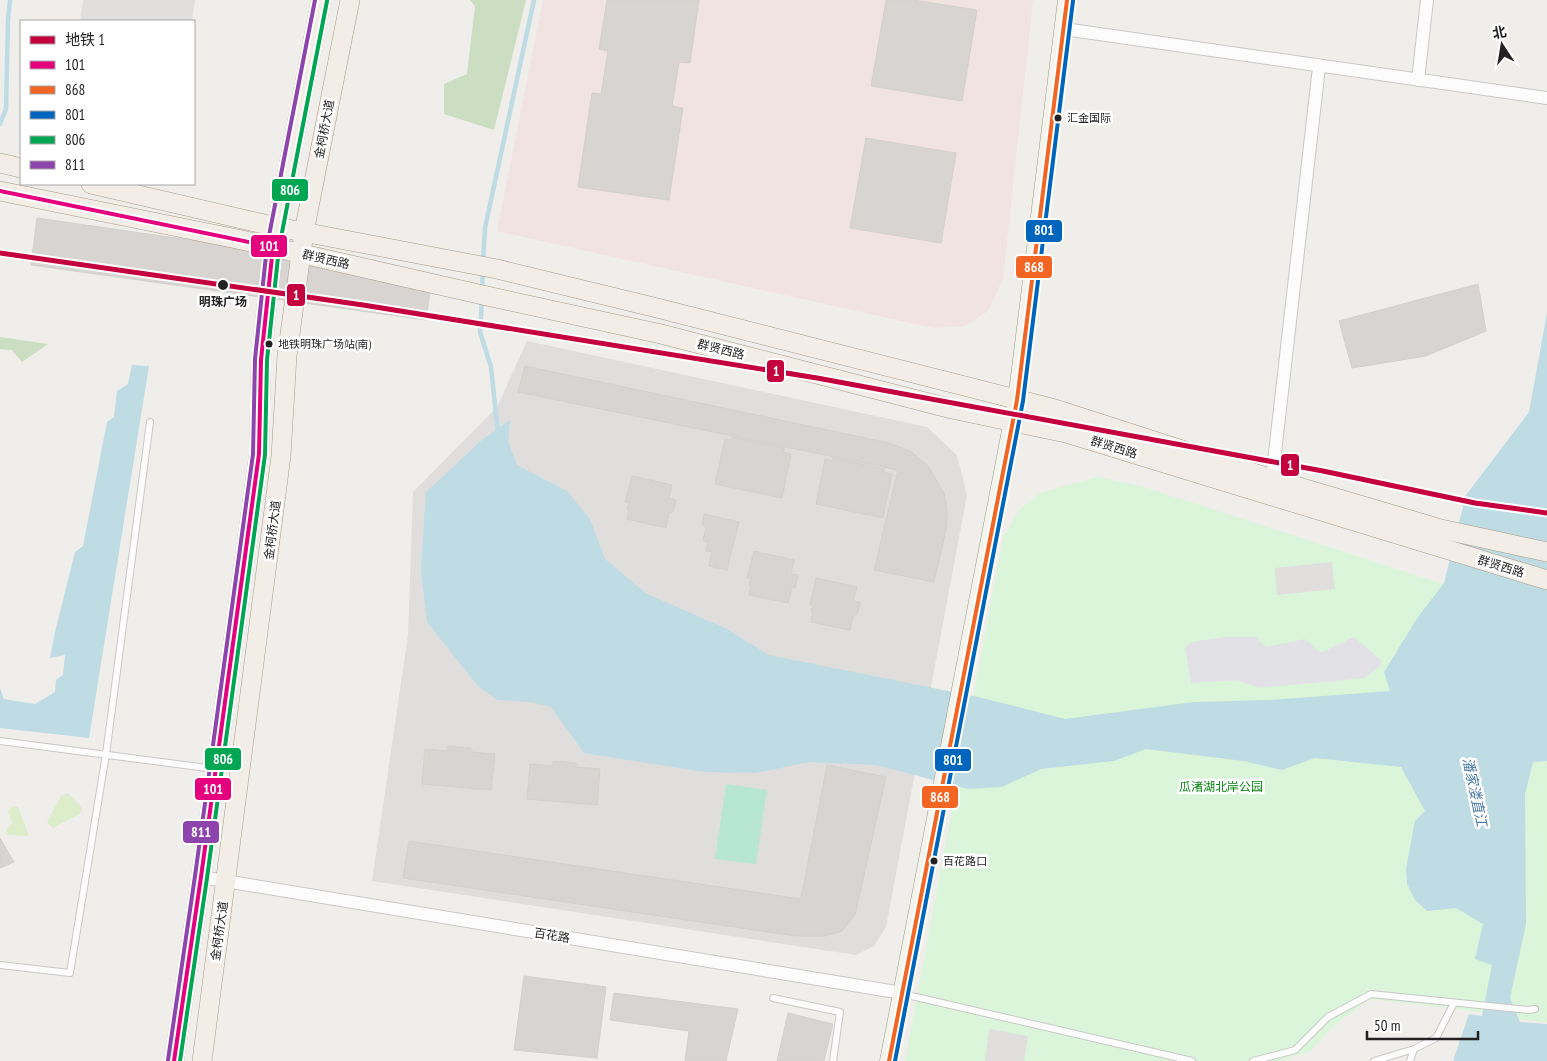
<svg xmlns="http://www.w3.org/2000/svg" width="1547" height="1061" viewBox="0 0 1547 1061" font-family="'PT Sans Narrow','Noto Sans SC',sans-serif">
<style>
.residential{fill:#dfdedc}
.commercial{fill:#f1e3e1}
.grass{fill:#ddeccb}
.forest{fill:#cbdec1}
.park{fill:#daf5da}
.pitch{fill:#b7e6d2}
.parking{fill:#e0dfde}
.plaza{fill:#e2e1e5}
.water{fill:#bfdbe3}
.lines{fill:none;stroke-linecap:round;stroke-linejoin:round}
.stream{stroke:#bfdbe3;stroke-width:4.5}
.building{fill:#d7d4d2;stroke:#d3d0cc}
.lane-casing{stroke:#c9c8c7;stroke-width:8}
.street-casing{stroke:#c9c8c7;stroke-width:14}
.secondary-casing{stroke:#999a82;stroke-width:19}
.primary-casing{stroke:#a79c86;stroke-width:20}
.lane{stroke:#fdfcfc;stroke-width:6}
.street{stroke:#fdfcfc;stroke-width:12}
.secondary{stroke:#f4f4ed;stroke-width:18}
.primary{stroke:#f3ede7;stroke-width:19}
.bus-1-casing{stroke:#fff;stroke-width:8}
.bus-2-casing{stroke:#fff;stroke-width:8}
.bus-3-casing{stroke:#fff;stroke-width:8}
.bus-4-casing{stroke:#fff;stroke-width:8}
.bus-5-casing{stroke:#fff;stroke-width:8}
.bus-1{stroke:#e5007d;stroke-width:4}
.bus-2{stroke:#f26522;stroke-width:4}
.bus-3{stroke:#0065bd;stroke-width:4}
.bus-4{stroke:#00a651;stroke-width:4}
.bus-5{stroke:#8e44ad;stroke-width:4}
.metro-1-casing{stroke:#fff;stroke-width:9}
.metro-1{stroke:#c5003e;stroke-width:5}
.bus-dot{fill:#222;stroke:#fff;stroke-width:2}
.labels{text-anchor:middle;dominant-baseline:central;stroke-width:5;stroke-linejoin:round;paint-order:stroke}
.bus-label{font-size:11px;fill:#222;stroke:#fff;text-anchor:start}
.street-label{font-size:12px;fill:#222;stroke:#fff}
.stop-label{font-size:12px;font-weight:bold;fill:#222;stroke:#fff}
.park-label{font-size:12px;fill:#0c8416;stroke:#fff}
.water-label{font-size:14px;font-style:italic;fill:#4a7aab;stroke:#fff}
.line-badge{stroke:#fff;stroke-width:2}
.badge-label{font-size:14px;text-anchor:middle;font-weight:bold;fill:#fff}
</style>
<rect width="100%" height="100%" fill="#f0eeeb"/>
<polygon class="residential" points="527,341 927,427 957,455 967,495 886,927 874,946 856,955 372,881 408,635 413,492 497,407"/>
<polygon class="commercial" points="543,0 1033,0 1003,279 988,311 965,326 933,328 497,231"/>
<g class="grass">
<polygon points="68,793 82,808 80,814 53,828 47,822 61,796"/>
<polygon points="13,806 18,807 29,836 6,835 8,827 13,823 8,811"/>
</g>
<g class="forest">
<polygon points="470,0 526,0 494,130 444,114 444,84 467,74 475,6"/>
<polygon points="0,337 48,344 22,362 12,350 0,349"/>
</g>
<polygon class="park" points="1097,477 1141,486 1446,585 1547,605 1547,1023 1466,1010 1370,999 1333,1026 1312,1050 1281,1061 905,1061 1003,538 1018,511 1040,493"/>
<polygon class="pitch" points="726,784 767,790 756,864 715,859"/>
<g class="parking">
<polygon points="83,0 195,0 192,21 80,21"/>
<polygon points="1332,562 1335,589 1277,595 1275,568"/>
<polygon points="989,1029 1028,1036 1024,1061 985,1061"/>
</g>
<polygon class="plaza" points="1225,637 1256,637 1266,647 1305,639 1321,653 1354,637 1382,661 1380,666 1365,678 1259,688 1237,680 1191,683 1185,648 1191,642"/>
<g class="water">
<polygon points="1547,313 1547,761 1533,762 1525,794 1526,924 1510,998 1520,1022 1547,1024 1547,1061 1453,1061 1469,1014 1482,1016 1492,965 1475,959 1483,924 1456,908 1427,911 1415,900 1407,884 1406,869 1415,821 1425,811 1401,767 1315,758 1282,770 1244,761 1146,749 1114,761 1041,769 1002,787 968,789 876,765 809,762 756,773 704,772 584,753 551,707 530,702 497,700 478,686 427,622 421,569 426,492 483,439 510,420 508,441 517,465 567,491 590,519 605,559 647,594 725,628 769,655 978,697 1065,719 1194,702 1270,700 1390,691 1384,672 1418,617 1444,583 1466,495 1529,412"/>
<polygon points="132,365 149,366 89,738 0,728 0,688 4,699 35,704 55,692 56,680 63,675 65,655 50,658 55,632 75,552 83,546 107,422 114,417 117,391 128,384"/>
</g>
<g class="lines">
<g class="stream">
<polyline points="0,124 6,109 8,19 10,0"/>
<polyline points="483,261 485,228 534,0"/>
<polyline points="482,291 483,271"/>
<polyline points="482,299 480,332 491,367 498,434"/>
</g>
</g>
<g class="building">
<polygon points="607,0 699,0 690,63 679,62 672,106 683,108 669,200 578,187 592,93 601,94 608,51 599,49"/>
<polygon points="886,0 913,0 977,10 962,101 871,86"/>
<polygon points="866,138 956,153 941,243 850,228"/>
<polygon points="37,218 432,275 426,320 31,265"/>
<polygon points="1478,284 1486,331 1426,356 1352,368 1339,321"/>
<polygon points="525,366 889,443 910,451 928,466 944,493 947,508 947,525 934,582 874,570 898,470 518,392"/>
<polygon points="732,437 784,448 783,452 791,454 782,498 715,484 725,439 732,440"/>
<polygon points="833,458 884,469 883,472 892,474 883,518 816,504 825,459 832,461"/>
<polygon points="632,476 672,485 669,498 676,500 673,512 669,512 666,528 627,519 629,510 627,509 629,503 625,502"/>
<polygon points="704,514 739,522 727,570 709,566 712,552 706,551 708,542 703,541 706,526 702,525"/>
<polygon points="754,551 794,560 791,574 798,575 795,588 792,587 788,603 749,595 751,585 749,585 751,578 747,578"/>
<polygon points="816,578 857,587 853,601 860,602 857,615 854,614 850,630 811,622 813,612 811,612 813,605 810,605"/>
<polygon points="448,746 471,748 471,752 495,754 491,790 422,784 425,749 448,751"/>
<polygon points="553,761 576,763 576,767 600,769 597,805 527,799 530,764 553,766"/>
<polygon points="827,765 886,777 855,915 842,931 825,936 795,936 403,878 409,841 801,899"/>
<polygon points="0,838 14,862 0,868"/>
<polygon points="524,976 606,987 597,1058 514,1050"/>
<polygon points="614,993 738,1009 726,1061 685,1061 689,1031 610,1020"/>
<polygon points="788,1013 833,1024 824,1061 777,1061"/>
</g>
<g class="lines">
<g class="lane-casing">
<g id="lane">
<polyline points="0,741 215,769"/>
<polyline points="0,965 70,973 106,754 150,422"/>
<polyline points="903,994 1192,1061"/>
<polyline points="773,998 840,1012 833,1061"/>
<polyline points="1253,1061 1295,1050 1328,1017 1371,994 1528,1010 1535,1009"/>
<polyline points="1374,1061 1414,1049 1436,1038 1454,1003"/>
<polyline points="1410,1061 1414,1049"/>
</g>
</g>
<g class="street-casing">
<g id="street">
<polyline points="1064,29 1547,98"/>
<polyline points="1418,80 1427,0"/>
<polyline points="1272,479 1319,67"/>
<polyline points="201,877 902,993"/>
</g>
</g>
<g class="secondary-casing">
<polyline id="secondary" points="889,1061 1017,400 1067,0"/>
</g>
<g class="primary-casing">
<g id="primary">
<polyline points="0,163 21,168"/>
<polyline points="91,184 277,227 497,269 653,307 1055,409 1272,479 1441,529 1547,552"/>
<polyline points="0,191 237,239 496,298 661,334 952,409 1066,433 1547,580"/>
<polyline points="174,1061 201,877 259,454 261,360 273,247 321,0"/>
<polyline points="202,1061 281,456 287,356 304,232 350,0"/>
</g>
</g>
<use href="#lane" class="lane"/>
<use href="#street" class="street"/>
<use href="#secondary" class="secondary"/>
<use href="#primary" class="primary"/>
<g class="bus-1-casing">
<polyline id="bus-1" points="0,191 273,247 261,360 259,454 201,877 174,1061"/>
</g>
<g class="bus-2-casing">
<polyline id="bus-2" points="889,1061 1017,400 1067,0"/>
</g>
<g class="bus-3-casing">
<polyline id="bus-3" points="895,1061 1023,401 1073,1"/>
</g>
<g class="bus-4-casing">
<polyline id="bus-4" points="180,1061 207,878 265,455 267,360 279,248 327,1"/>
</g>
<g class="bus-5-casing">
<polyline id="bus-5" points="168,1060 195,876 253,454 255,359 267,246 315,0"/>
</g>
<use href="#bus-1" class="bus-1"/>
<use href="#bus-2" class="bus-2"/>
<use href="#bus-3" class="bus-3"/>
<use href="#bus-4" class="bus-4"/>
<use href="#bus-5" class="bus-5"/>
<g class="metro-1-casing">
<polyline id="metro-1" points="0,253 363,305 817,378 1323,471 1475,503 1547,513"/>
</g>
<use href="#metro-1" class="metro-1"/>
</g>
<g class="bus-dot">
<circle cx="1058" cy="118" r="4.5"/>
<circle cx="223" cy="285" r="6"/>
<circle cx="269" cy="344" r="4.5"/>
<circle cx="934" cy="861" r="4.5"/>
</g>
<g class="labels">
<g class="bus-label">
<text x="1067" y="118">汇金国际</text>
<text x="278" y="344">地铁明珠广场站(南)</text>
<text x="943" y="861">百花路口</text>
</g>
<g class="street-label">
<text transform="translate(324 129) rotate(-79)">金柯桥大道</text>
<text transform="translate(326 259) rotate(13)">群贤西路</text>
<text transform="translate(721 349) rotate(14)">群贤西路</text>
<text transform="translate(1114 447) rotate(17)">群贤西路</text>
<text transform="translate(272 530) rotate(-83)">金柯桥大道</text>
<text transform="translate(1501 566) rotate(17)">群贤西路</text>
<text transform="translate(219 931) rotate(-82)">金柯桥大道</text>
<text transform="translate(552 935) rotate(9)">百花路</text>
</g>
<g class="stop-label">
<text x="223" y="301">明珠广场</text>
</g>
<g class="park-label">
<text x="1221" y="786">瓜渚湖北岸公园</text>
</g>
<g class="water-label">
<text transform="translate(1475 792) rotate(78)">潘家溇直江</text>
</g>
</g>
<g class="line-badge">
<rect x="271" y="178" width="38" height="24" rx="5" fill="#00a651"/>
<rect x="1025" y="219" width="38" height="24" rx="5" fill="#0065bd"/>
<rect x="250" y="234" width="38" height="24" rx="5" fill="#e5007d"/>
<rect x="1015" y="255" width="38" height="24" rx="5" fill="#f26522"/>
<rect x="286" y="283" width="20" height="24" rx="5" fill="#c5003e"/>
<rect x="766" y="359" width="19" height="24" rx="5" fill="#c5003e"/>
<rect x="1280" y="453" width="20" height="24" rx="5" fill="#c5003e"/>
<rect x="204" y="747" width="38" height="24" rx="5" fill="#00a651"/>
<rect x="934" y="748" width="38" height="24" rx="5" fill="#0065bd"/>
<rect x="194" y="777" width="38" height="24" rx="5" fill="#e5007d"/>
<rect x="921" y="785" width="38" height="24" rx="5" fill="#f26522"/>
<rect x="182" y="820" width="38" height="24" rx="5" fill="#8e44ad"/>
</g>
<g class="badge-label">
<text x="290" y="195">806</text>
<text x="1044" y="235">801</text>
<text x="269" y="251">101</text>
<text x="1034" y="272">868</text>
<text x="296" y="300">1</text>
<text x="776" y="376">1</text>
<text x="1290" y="470">1</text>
<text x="223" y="764">806</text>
<text x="953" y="765">801</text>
<text x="213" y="794">101</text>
<text x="940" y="802">868</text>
<text x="201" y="837">811</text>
</g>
<rect x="20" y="20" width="175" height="165" fill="#ffffff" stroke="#a7a7a7"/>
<rect x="30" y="36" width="25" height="8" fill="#c5003e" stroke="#a7a7a7"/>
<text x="65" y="45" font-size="15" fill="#222222">地铁 1</text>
<rect x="30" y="61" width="25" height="8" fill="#e5007d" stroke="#a7a7a7"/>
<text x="65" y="70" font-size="15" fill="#222222">101</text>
<rect x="30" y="86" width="25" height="8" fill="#f26522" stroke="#a7a7a7"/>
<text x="65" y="95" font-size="15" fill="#222222">868</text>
<rect x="30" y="111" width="25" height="8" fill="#0065bd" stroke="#a7a7a7"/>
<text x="65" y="120" font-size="15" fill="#222222">801</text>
<rect x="30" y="136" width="25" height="8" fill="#00a651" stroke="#a7a7a7"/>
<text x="65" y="145" font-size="15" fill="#222222">806</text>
<rect x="30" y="161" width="25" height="8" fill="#8e44ad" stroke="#a7a7a7"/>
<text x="65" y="170" font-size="15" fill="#222222">811</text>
<g transform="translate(1502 45) rotate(348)" stroke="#ffffff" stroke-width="4" paint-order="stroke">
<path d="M0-4L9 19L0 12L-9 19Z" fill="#222222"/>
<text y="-8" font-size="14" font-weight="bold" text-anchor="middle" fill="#222222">北</text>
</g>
<path d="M1367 1031v8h111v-8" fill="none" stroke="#222222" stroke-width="2.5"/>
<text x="1374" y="1031" font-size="15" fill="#222222" stroke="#ffffff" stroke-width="4" paint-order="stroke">50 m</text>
</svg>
